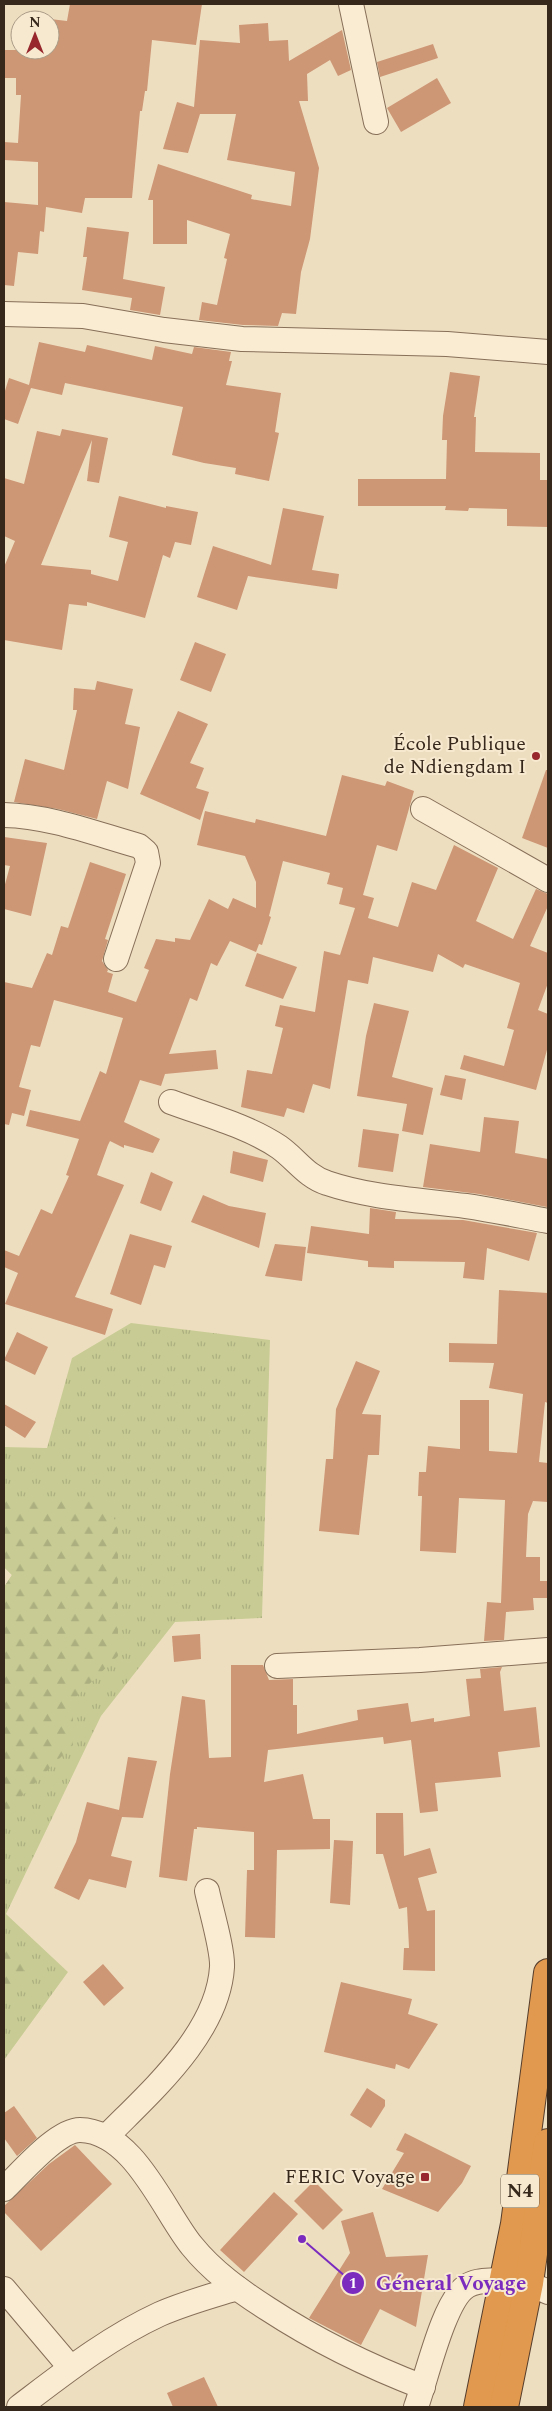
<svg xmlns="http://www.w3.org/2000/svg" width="552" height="2411" viewBox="0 0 552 2411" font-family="Spectral,serif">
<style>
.grass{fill:url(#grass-tufts)}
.forest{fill:url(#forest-firs)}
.building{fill:#cd9675}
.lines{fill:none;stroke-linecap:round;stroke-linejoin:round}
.minor-casing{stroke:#876f58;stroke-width:26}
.highway-casing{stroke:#553d2c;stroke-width:30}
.minor{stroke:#f9ecd3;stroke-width:24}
.highway{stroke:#e0994e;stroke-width:28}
.poi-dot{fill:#97272c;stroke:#f6e9cf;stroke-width:2}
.labels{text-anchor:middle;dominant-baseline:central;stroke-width:4;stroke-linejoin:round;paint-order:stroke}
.shield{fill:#f6e9cf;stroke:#706252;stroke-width:1}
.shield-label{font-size:19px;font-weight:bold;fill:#37281c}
.poi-label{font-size:20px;fill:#37281c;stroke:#f6e9cf;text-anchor:end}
.leader{fill:none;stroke:#7b2cbf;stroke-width:2}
.callout-dot{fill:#7b2cbf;stroke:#f6e9cf;stroke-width:2}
.mark-label{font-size:15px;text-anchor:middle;font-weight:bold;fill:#fff}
.callout-label{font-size:21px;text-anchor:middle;font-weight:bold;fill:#7b2cbf;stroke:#f6e9cf;stroke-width:4;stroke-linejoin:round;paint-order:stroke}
</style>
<defs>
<pattern id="grass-tufts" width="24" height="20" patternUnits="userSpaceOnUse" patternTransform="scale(1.25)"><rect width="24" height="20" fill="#c8cc94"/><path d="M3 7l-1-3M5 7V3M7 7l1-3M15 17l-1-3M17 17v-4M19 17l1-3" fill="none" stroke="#acaf7f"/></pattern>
<pattern id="forest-firs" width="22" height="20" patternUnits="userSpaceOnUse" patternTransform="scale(1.25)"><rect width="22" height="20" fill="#c8cc94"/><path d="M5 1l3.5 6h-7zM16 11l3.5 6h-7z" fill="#acaf7f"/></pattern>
</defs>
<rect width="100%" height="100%" fill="#eedec0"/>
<polygon class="grass" points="131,1323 270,1340 262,1618 175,1622 101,1716 6,1914 68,1972 4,2060 4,1587 12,1575 4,1567 4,1447 47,1448 72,1358"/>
<g class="forest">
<polygon points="7,1500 96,1500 118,1523 118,1656 73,1700 73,1745 4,1814 4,1587 12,1575 4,1567 4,1503"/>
<polygon points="4,1942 28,1967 4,1991"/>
</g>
<g class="building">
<polygon points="70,4 202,4 196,45 152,40 147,91 145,91 142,111 140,111 132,198 85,198 82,213 46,207 44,232 40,231 38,254 18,252 14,286 4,285 4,202 38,205 38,162 4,160 4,142 18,143 21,95 16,95 16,78 4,78 4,50 50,50 50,19 67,21"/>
<polygon points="268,23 269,41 288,40 289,61 342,30 351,70 338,76 330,60 307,74 308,101 299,101 319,168 310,239 301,272 296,314 282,313 278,326 243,325 199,320 202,302 217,305 227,259 224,258 230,234 187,220 187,244 153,244 153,200 148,200 158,164 252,195 251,199 291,206 295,172 227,160 236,114 200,114 188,153 163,149 177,102 194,107 200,40 240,43 239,25"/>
<polygon points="433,44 438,58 380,77 377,62"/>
<polygon points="437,78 451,103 401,132 387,108"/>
<polygon points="87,227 129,232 123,279 165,287 160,315 130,310 132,298 82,290 87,257 83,257"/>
<polygon points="39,342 85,352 87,345 152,360 155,346 192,354 194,347 231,352 229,361 232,361 226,385 281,393 275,432 279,433 269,481 235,474 236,468 204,463 172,455 183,407 65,383 62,395 31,388 18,424 4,419 4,394 9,378 29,385"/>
<polygon points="450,372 480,376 474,417 476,417 475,452 540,453 540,480 548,480 548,527 507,526 507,509 469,508 468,511 445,510 446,506 358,506 358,479 446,479 447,440 442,440 443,416"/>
<polygon points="62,429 108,438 99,483 87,481 92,440 41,565 91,570 91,574 118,581 128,542 109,537 119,496 166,508 166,506 198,512 191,545 175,542 170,558 163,555 145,618 87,602 87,606 69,604 62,650 4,640 4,567 15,541 4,536 4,478 24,484 37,431 60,436"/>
<polygon points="283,508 324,516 312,570 339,574 337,589 248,576 237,610 197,597 213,546 271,565"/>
<polygon points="195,642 226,654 211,692 180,680"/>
<polygon points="97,681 133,689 125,724 140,727 128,789 107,781 97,819 58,809 14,802 25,759 64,770 77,710 73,710 74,688 95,690"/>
<polygon points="178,711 208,724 190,763 204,768 196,788 209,792 200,820 140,794"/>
<polygon points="546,770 548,770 548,848 522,838"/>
<polygon points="342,775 385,786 387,781 414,791 397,851 377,845 363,895 374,898 368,918 398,927 412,882 436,890 454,845 498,868 476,921 513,939 536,889 548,894 548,906 530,946 548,953 548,983 538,1010 548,1014 548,1046 536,1090 460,1069 464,1055 504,1066 514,1030 507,1028 520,983 465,964 463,968 438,954 433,972 373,957 368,984 348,980 330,1089 313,1084 304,1113 287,1108 284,1117 241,1107 247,1070 272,1074 283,1028 275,1026 280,1005 315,1012 324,951 340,955 355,908 339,904 343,888 327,884 330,873 283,861 269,916 271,917 262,945 259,944 256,952 230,941 217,966 211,963 197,1001 190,998 169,1054 216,1050 218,1069 165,1074 161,1086 140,1080 124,1122 160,1139 153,1153 124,1145 124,1148 110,1141 108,1145 97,1175 124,1185 75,1297 113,1309 105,1335 5,1304 18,1273 4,1267 4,1250 19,1256 41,1209 52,1214 69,1176 66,1175 79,1139 26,1126 30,1110 80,1121 100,1071 106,1074 123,1018 54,1000 40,1047 31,1045 19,1087 31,1090 24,1116 12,1113 9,1125 4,1124 4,982 32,988 47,953 52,955 61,926 68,928 90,862 126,874 105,939 108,940 102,961 108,970 107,972 113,974 108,992 136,1002 149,970 144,968 156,939 175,942 175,938 190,940 209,899 228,909 233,898 256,908 256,882 245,856 197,845 205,811 255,823 256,819 326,836"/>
<polygon points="4,837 47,843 31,916 4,909 4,888 10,866 4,865"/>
<polygon points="257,953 297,967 283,999 245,986"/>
<polygon points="374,1003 409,1011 392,1077 433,1088 423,1135 402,1131 407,1104 357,1096 366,1036"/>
<polygon points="445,1075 466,1079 462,1100 440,1095"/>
<polygon points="484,1117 519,1121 515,1153 548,1159 547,1207 479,1194 423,1187 430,1144 480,1152"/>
<polygon points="363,1129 399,1134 393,1172 358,1167"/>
<polygon points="233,1151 268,1160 263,1182 230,1173"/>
<polygon points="151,1172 173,1182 161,1211 140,1203"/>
<polygon points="203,1195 229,1206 266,1213 259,1248 191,1222"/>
<polygon points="370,1208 396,1212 395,1219 463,1220 537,1233 529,1261 487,1248 484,1280 463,1278 465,1262 394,1261 394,1268 368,1267 368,1261 307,1253 311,1226 369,1234"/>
<polygon points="130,1234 172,1246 165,1268 154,1265 141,1305 110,1294"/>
<polygon points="275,1244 306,1247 302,1281 265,1276"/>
<polygon points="499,1290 548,1293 548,1403 545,1402 539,1462 548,1463 548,1502 533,1501 528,1514 526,1557 540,1557 540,1581 548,1581 548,1598 533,1598 534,1610 506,1612 504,1640 484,1641 487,1602 501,1603 505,1500 459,1498 456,1553 420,1551 422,1496 418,1496 419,1472 426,1472 428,1446 460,1449 460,1400 489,1400 489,1451 517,1453 523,1394 489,1388 494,1363 449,1362 449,1343 497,1344"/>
<polygon points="17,1332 48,1347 35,1375 4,1360"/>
<polygon points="356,1361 380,1371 362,1414 381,1415 379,1455 368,1455 359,1535 319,1531 326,1459 333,1459 336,1409"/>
<polygon points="4,1404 36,1422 25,1438 4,1425"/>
<polygon points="200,1634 201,1659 174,1662 172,1636"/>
<polygon points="231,1665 263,1665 269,1680 293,1679 293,1705 297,1705 297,1734 358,1720 357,1710 408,1703 411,1722 434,1718 434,1722 470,1716 466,1679 481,1678 480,1669 502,1667 500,1672 504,1711 536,1707 540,1747 498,1752 501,1777 435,1783 438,1811 420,1813 411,1740 384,1744 383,1737 268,1750 264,1782 303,1774 313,1819 330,1819 330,1849 277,1850 275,1938 245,1937 247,1870 254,1870 254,1832 197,1827 197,1829 194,1829 187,1881 159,1877 170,1774 182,1696 205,1700 209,1758 231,1757"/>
<polygon points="128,1757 157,1761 143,1818 122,1817 111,1856 132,1861 126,1888 89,1879 79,1900 54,1888 76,1842 87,1802 119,1810"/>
<polygon points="376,1813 403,1813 404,1856 430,1848 437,1873 418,1878 427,1911 435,1910 435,1971 403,1970 404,1948 409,1948 407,1907 399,1909 383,1854 376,1854"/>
<polygon points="334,1840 353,1841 350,1905 330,1903"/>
<polygon points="103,1964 124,1988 104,2006 83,1982"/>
<polygon points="341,1982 412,1999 408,2014 438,2024 409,2069 396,2064 395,2069 324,2052"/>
<polygon points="367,2088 385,2100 385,2106 371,2128 350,2115"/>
<polygon points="14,2106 37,2138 17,2156 4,2138 4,2113"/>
<polygon points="405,2133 471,2166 462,2183 438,2212 382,2189 404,2153 396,2150"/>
<polygon points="75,2145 112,2184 41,2251 4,2212 4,2206 49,2164"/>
<polygon points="314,2181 343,2210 323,2230 294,2201"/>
<polygon points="274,2192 298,2214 244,2272 220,2250"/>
<polygon points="373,2212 386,2257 428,2255 416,2327 380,2309 361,2345 309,2318 350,2253 341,2221"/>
<polygon points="204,2377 218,2407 173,2407 167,2393"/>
</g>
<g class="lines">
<g class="minor-casing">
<g id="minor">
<polyline points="351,4 376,122"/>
<polyline points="4,314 83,316 164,330 242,339 447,344 548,352"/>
<polyline points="423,809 548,880"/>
<path d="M4,815C50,816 96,834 139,846L146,852L148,863L116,959"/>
<path d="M171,1102C206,1115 248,1126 279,1147C296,1159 307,1177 327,1183C371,1198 420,1200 466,1206C494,1210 521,1216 548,1221"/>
<polyline points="277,1666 420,1660 548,1650"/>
<path d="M106,2137C150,2092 218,2034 222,1967C223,1950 211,1910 207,1891"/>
<path d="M4,2189C21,2173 57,2130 80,2130C134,2131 164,2212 192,2246C213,2272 240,2291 268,2309C317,2341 368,2366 423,2387"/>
<polyline points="4,2289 70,2367"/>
<path d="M19,2407C64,2373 108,2338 160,2314C185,2303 211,2296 237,2288"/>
<path d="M416,2407C426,2380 444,2299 467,2286C476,2280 487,2281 497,2280C516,2279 531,2284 548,2292"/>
</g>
</g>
<g class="highway-casing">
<g id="highway">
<polyline points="478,2407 515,2224 548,1973"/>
<polyline points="504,2407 529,2283 548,2143"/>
</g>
</g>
<use href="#minor" class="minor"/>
<use href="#highway" class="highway"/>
</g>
<g class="poi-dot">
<circle cx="536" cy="756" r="5"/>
<rect x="420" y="2172" width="10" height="10" rx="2.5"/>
</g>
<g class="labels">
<rect class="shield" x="501" y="2174.5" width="38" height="33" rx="4"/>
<g class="shield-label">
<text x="520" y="2191">N4</text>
</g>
<g class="poi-label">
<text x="526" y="744">École Publique<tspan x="526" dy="23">de Ndiengdam I</tspan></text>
<text x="415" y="2177">FERIC Voyage</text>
</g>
</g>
<path class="leader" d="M302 2239L353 2283"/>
<g class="callout-dot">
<circle cx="302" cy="2239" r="5"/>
<circle cx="353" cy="2283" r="12"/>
</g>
<g class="mark-label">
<text x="353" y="2288">1</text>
</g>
<g class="callout-label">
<text x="451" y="2290">Géneral Voyage</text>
</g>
<rect width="552" height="2411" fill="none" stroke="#37281c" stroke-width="10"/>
<g transform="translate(35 35)"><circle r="24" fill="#f6e9cf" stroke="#aa9c87"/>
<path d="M0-4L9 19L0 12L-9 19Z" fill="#97272c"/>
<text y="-8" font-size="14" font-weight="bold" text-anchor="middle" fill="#37281c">N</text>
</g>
</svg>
